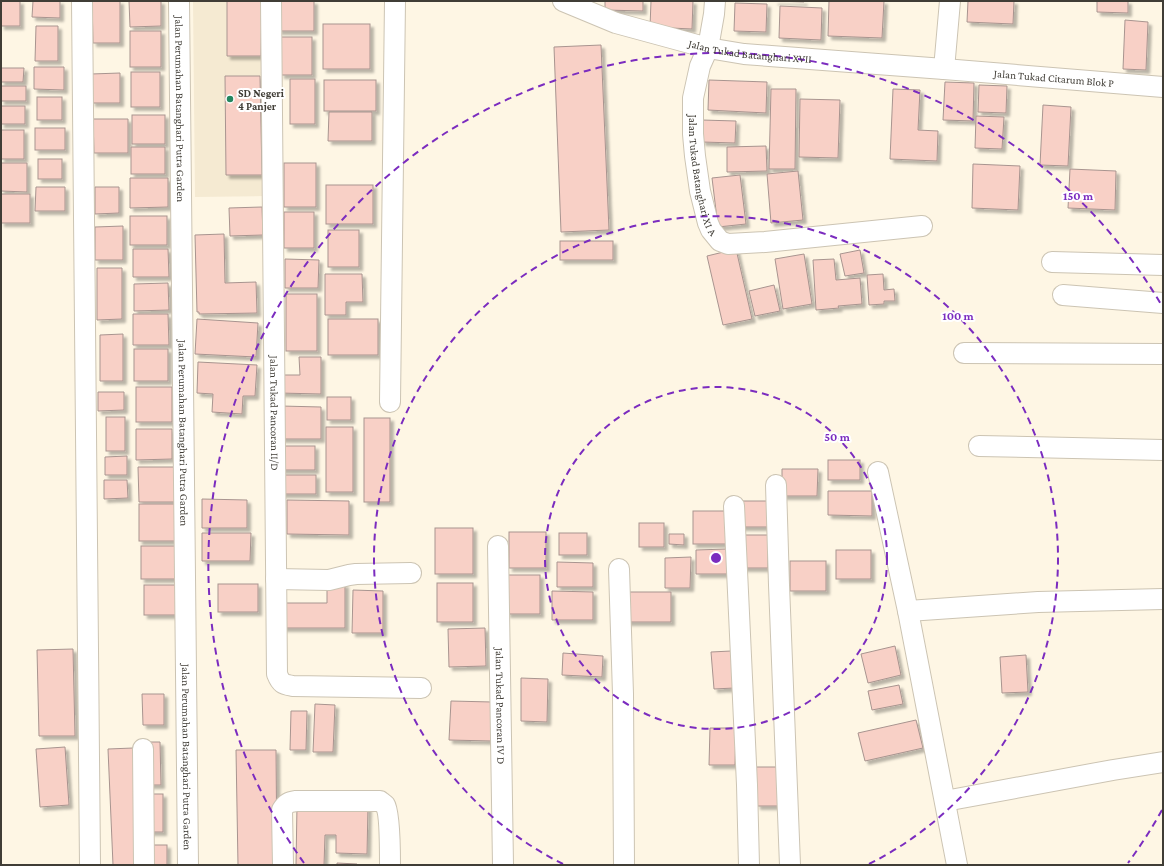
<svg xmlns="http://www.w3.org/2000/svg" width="1164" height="866" viewBox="0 0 1164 866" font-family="'Crimson Pro',serif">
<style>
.built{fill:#f5ead2}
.building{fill:#f8d0c6;stroke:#a8948f;filter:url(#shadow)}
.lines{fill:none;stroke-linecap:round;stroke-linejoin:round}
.street-casing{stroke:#ccc4b3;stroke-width:22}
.street{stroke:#fff;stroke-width:20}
.ring{fill:none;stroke:#7b2cbf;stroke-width:2;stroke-dasharray:7 5}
.poi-dot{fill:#24865f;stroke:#fff;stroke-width:1.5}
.labels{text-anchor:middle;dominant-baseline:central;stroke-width:4;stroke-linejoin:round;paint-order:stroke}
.street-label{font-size:11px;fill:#403d36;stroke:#fff}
.poi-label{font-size:11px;font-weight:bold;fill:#403d36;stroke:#fff;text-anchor:start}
.centre{fill:#7b2cbf;stroke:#fff;stroke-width:2}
.ring-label{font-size:12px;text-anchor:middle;font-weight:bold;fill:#7b2cbf;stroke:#fff;stroke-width:4;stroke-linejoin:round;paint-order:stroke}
</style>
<defs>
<filter id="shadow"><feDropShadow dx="3.5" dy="3.5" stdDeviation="1" flood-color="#0004"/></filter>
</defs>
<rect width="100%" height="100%" fill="#fef6e4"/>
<polygon class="built" points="193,1 266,1 265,196 195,197"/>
<g class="building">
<rect x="1" y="1" width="19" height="25"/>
<polygon points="33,1 60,1 60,18 32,17"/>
<polygon points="92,1 120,1 120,43 93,43"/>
<polygon points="129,1 161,1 161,26 130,27"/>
<polygon points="227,1 262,1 261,56 227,56"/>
<polygon points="279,1 314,1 314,31 278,31"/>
<polygon points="605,1 643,1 643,11 605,10"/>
<polygon points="651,1 693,1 692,29 650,27"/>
<polygon points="774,1 804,1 804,2"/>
<polygon points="829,1 884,1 882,38 828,36"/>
<polygon points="968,1 1014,1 1013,24 967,22"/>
<polygon points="1097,1 1128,1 1128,13 1097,12"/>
<polygon points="735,3 767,4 766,32 734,31"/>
<polygon points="780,6 822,8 821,40 779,38"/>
<polygon points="1125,20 1148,22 1146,70 1123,69"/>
<rect x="323" y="24" width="47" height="45"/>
<polygon points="36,26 58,26 58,61 35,61"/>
<rect x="130" y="31" width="31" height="36"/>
<rect x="281" y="37" width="31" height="38"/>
<polygon points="601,45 609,230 561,232 554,47"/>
<polygon points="34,67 64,67 64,90 34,89"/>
<polygon points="1,68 24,68 23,82 1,82"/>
<rect x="131" y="72" width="29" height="35"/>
<polygon points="120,73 120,103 92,103 91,74"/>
<polygon points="225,76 260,76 262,175 226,175"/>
<rect x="290" y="79" width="25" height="45"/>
<rect x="324" y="80" width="52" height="31"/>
<polygon points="709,80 767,82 766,113 708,110"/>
<polygon points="945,82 974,83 973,121 943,120"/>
<polygon points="979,85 1007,86 1006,113 978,112"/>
<rect x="1" y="86" width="25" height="15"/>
<polygon points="771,89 796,89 795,169 769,169"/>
<polygon points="893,89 920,90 918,130 938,131 937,161 890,159"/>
<rect x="37" y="97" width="25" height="23"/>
<polygon points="800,99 840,100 838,158 799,157"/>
<polygon points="1043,105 1071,107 1068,166 1040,165"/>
<rect x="1" y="106" width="24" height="18"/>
<polygon points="329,112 372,112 372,141 328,141"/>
<rect x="132" y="115" width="33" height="29"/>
<polygon points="976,116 1004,117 1002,149 975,148"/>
<polygon points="93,119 128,119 128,153 94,153"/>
<polygon points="702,120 736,121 735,143 702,142"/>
<rect x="35" y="128" width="30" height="22"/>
<rect x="1" y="130" width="23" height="29"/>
<polygon points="766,146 767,171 727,172 727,147"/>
<rect x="131" y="147" width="34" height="27"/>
<rect x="38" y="159" width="24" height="20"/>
<polygon points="1,163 27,163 27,192 1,191"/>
<rect x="284" y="163" width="32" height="44"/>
<polygon points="973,164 1020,166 1018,210 972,208"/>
<polygon points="1070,169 1116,171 1115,210 1068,208"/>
<polygon points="798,171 803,220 771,223 767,174"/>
<polygon points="740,175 746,224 718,227 712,178"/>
<polygon points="130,178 168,178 168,207 130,208"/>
<rect x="326" y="185" width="47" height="39"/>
<polygon points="36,187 65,187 65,211 35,211"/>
<polygon points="95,187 119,187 119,213 95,214"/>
<rect x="1" y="194" width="29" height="29"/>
<polygon points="262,207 263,235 230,236 229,208"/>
<rect x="284" y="212" width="30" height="36"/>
<rect x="130" y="216" width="37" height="29"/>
<polygon points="123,226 123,260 95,260 95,227"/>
<rect x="328" y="230" width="31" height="37"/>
<polygon points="224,234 225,283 256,282 257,313 199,314 199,312 197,312 195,235"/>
<rect x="560" y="241" width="53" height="19"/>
<polygon points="133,249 168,249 169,277 133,277"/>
<polygon points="736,249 752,319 723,325 707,256"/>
<polygon points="860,250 864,273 845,276 840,254"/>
<polygon points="804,254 812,304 783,309 775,259"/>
<polygon points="285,259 319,260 318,288 285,288"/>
<polygon points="834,259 836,280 860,278 862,304 838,306 839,308 816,310 813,260"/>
<polygon points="97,268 122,268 122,319 97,320"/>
<polygon points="325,274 362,274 363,302 346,302 346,315 325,315"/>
<polygon points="883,274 884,290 894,289 895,301 884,301 884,304 869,305 867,275"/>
<polygon points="168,283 169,310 134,311 134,284"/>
<polygon points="774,285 780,311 755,316 749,291"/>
<rect x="286" y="294" width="31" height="57"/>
<polygon points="133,314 168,314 169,345 133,345"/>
<polygon points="197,319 258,323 256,357 195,354"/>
<rect x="328" y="319" width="50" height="36"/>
<polygon points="123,334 123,381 100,381 100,335"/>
<rect x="134" y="349" width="34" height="32"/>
<polygon points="299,357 321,357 321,394 279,393 279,375 300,375"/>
<polygon points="198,362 257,365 255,396 243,396 242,414 212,412 213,394 197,393"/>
<rect x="136" y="387" width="36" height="35"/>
<polygon points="98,392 124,392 124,410 98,411"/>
<rect x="327" y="397" width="24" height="23"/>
<polygon points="281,406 321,407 321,439 281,439"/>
<rect x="106" y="417" width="19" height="34"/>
<rect x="364" y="418" width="26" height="84"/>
<rect x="326" y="427" width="27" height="65"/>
<polygon points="136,429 172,429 172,459 136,460"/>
<rect x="280" y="446" width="35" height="24"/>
<polygon points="127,456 127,475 105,475 105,457"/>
<rect x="828" y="460" width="32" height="20"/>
<polygon points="138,467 182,467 182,502 139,502"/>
<polygon points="782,469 818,469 817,496 782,496"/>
<rect x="281" y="475" width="35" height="19"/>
<polygon points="104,480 127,480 128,498 104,499"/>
<polygon points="828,491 872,491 872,516 828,515"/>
<polygon points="202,499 247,500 247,528 202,528"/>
<polygon points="287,500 349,501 349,535 287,534"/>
<polygon points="739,501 768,501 768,527 738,527"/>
<rect x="139" y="504" width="41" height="37"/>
<rect x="693" y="511" width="33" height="33"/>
<rect x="639" y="523" width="25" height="24"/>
<rect x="435" y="528" width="38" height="46"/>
<rect x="509" y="532" width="37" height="36"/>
<polygon points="202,533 251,533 250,561 202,561"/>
<rect x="559" y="533" width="28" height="22"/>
<polygon points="669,534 684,534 684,545 669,544"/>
<rect x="740" y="535" width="28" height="33"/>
<rect x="141" y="546" width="39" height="33"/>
<polygon points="727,549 727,574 696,574 696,550"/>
<rect x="836" y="550" width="35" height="29"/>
<polygon points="691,557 690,588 665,588 665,558"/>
<rect x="790" y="561" width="36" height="30"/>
<polygon points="557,562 593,563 593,587 557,587"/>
<rect x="507" y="575" width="33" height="39"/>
<rect x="437" y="583" width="36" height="39"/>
<rect x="218" y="584" width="40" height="28"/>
<polygon points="327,584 345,584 345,628 279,628 279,603 327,603"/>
<rect x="144" y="585" width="35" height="30"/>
<polygon points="353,590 383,591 383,633 352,633"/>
<polygon points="552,591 593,592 593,620 552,620"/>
<rect x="625" y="592" width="46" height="30"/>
<polygon points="485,628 486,666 449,667 448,629"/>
<polygon points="895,646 901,675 868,683 861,654"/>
<polygon points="73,649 75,736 39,736 37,650"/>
<polygon points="731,651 734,688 714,689 711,652"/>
<polygon points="563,653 603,656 602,677 562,675"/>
<polygon points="1026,655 1028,692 1002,693 1000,657"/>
<polygon points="521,678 548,679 547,722 521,721"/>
<polygon points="899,685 903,704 872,710 868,691"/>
<polygon points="142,694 164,694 164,725 143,725"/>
<polygon points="451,701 492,702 491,741 449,740"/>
<polygon points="315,704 335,705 333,752 313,752"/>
<polygon points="291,711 307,711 306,750 290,750"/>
<polygon points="916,720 923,748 865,761 858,733"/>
<polygon points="710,728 736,728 735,765 709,765"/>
<polygon points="147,742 160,742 161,785 148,785"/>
<polygon points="65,747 69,805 40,807 36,749"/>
<polygon points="133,748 138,865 113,865 108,749"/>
<polygon points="236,750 276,750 277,865 238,865"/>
<polygon points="756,767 778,767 778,806 757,806"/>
<rect x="147" y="794" width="16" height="38"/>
<polygon points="297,805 368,806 367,854 336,853 336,835 325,835 324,865 296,865"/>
<rect x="150" y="845" width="17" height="20"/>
<polygon points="337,863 357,864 356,865 337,865"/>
</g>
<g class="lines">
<g class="street-casing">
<g id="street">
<polyline points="82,1 90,865"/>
<path id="s1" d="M179,1L188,865"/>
<path id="s2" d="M271,1L277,674C281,684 283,684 293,686L421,688"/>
<path id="s3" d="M563,1L616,23L708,48L744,54L944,69L1163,87"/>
<path id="s4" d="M715,1L714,14L708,48L700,66L693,98V134L695,156L700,191L708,223L711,230L720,241L728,244L765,242L922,226"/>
<polyline points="944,69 950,1"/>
<polyline points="1052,262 1163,265"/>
<polyline points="1063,295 1163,303"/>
<polyline points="964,353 1163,354"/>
<polyline points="390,402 395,1"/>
<polyline points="979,446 1163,450"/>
<polyline points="878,472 908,611 957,865"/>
<polyline points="776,485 779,585 790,865"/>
<polyline points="734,506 747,785 749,865"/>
<path id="s5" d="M498,546L503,865"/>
<polyline points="619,569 623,694 624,865"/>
<polyline points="276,579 329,580 349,575 356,574 411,573"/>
<polyline points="908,611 1038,602 1163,599"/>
<polyline points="143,749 144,865"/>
<polyline points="945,801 1113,770 1163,762"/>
<path d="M283,865L282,810C286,803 289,802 296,801H380C381,802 384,804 385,805C390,812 390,854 390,865"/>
</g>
</g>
<use href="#street" class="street"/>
</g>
<g class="ring">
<circle cx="716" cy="558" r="171"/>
<path d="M563 864A342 342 0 1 1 869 864"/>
<path d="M1162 810A512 512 0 0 1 1128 863M304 863A512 512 0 1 1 1162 306"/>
</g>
<circle class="poi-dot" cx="230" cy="99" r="4"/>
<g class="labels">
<g class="street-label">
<text stroke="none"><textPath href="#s3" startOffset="195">Jalan Tukad Batanghari XVII</textPath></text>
<text stroke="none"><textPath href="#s3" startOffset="500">Jalan Tukad Citarum Blok P</textPath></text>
<text stroke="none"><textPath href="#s1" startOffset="108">Jalan Perumahan Batanghari Putra Garden</textPath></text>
<text stroke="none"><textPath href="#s4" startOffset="178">Jalan Tukad Batanghari XI A</textPath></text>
<text stroke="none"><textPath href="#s2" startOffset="412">Jalan Tukad Pancoran II/D</textPath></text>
<text stroke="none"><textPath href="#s1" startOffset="432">Jalan Perumahan Batanghari Putra Garden</textPath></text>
<text stroke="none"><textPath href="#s5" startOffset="160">Jalan Tukad Pancoran IV D</textPath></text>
<text stroke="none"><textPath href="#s1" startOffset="756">Jalan Perumahan Batanghari Putra Garden</textPath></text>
</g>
<g class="poi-label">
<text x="238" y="93">SD Negeri<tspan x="238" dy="13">4 Panjer</tspan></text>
</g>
</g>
<circle cx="716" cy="558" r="6" class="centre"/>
<g class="ring-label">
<text x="1078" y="200">150 m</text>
<text x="958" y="320">100 m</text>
<text x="837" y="441">50 m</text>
</g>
<rect width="1164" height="866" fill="none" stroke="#403d36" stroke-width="4"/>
</svg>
